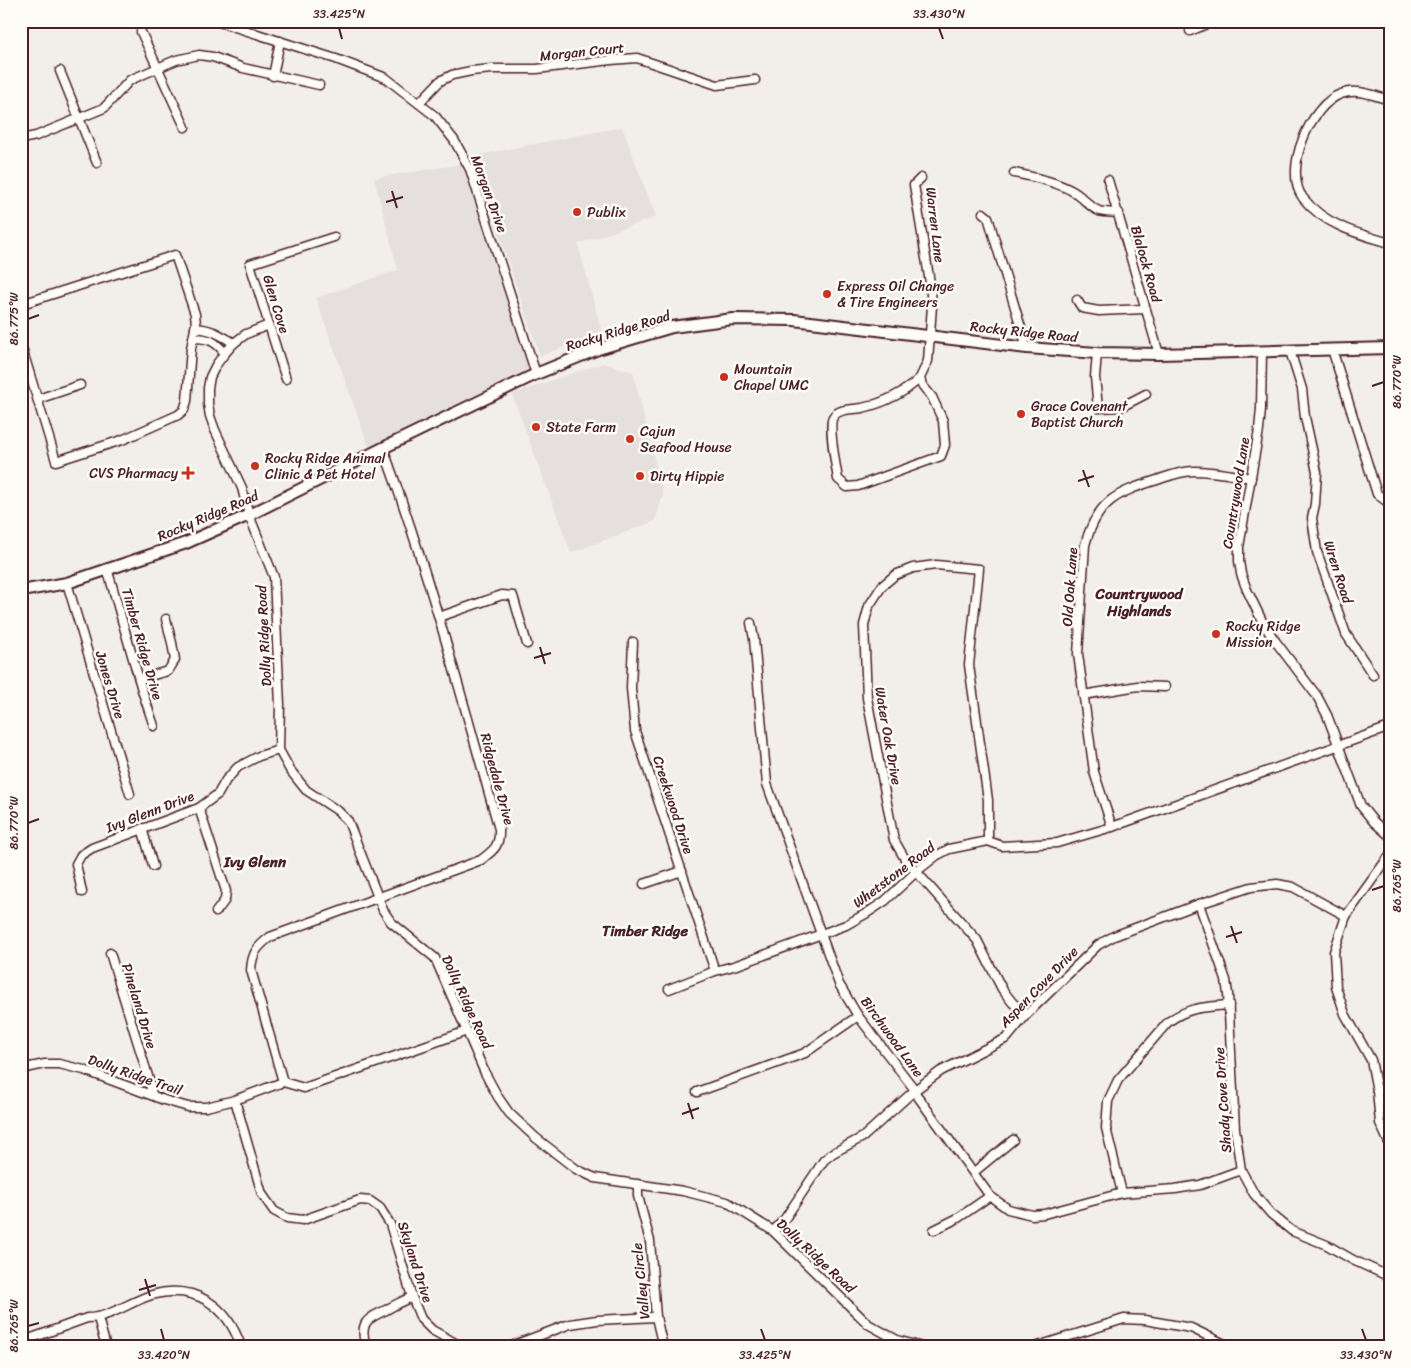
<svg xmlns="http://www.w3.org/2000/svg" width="1411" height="1368" viewBox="0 0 1411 1368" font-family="Sriracha,sans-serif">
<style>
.built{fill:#e5dfdd}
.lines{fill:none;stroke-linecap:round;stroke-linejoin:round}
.minor-casing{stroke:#4a1f2b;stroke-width:11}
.secondary-casing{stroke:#4a1f2b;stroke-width:14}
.minor{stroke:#fdfcf7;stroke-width:8}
.secondary{stroke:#fdfcf7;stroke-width:10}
.ticks{fill:none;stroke:#4a1f2b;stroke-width:2}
.poi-dot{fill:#c8321e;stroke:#fdfcf7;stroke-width:2}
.labels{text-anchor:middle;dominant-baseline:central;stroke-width:5;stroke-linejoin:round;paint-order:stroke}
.street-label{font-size:14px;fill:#4a1f2b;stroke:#fdfcf7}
.poi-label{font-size:14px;fill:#4a1f2b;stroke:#fdfcf7;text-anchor:start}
.neighbourhood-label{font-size:15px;font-weight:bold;fill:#4a1f2b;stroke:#fdfcf7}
.neatline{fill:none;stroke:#4a1f2b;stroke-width:2}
.ticks-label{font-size:12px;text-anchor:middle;fill:#4a1f2b}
</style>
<rect width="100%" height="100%" fill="#f2efeb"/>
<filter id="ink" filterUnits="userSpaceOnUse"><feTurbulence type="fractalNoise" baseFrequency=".02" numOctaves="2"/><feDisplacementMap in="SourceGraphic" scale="10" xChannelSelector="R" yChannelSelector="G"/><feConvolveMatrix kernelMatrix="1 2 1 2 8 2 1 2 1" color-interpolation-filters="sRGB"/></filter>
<g filter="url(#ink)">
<g class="built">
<polygon points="622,127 656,217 578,244 602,333 540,356 473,156"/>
<polygon points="462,164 529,369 369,448 316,298 398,270 374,178"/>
<polygon points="603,363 633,372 663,495 655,521 571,553 512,394"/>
</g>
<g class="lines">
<g class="minor-casing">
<g id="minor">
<polyline points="216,21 336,59 386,78 435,116 454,140 470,169 536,374"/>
<polyline points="1190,31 1214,21"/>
<polyline points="141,32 185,127"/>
<polyline points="60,71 97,163"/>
<polyline points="273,76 280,41"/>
<path d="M1390,100C1374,96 1358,88 1341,94C1311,104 1282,170 1303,198C1324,225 1358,234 1390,243"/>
<polyline points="419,103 440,81 452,75 471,71 492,69 537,69 611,60 637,58 717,85 755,80"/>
<polyline points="21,139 36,136 104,108 130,80 176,60 199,55 213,57 243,68 319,85"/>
<path d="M1014,173C1033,177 1058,182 1074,192C1083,197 1089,207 1099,211C1105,213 1112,212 1119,213"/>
<polyline points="1108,180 1159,354"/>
<polyline points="983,213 988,217 1027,348"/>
<polyline points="1077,300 1082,308 1099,311 1145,309"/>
<polyline points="21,308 25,303 175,255 195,314 196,324 191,348 187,401 184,410 178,415 122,440 56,461 21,345"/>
<polyline points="269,325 246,334 234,343 225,353 216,365 210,377 208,388 208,404 210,416 215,430 242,488 249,515 274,577 280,705 279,750 290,770 306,790 338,811 348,821 383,910 391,922 435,958 485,1073 498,1097 509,1113 536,1138 576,1169 595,1178 683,1191 727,1202 773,1231 868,1324 897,1340 922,1347"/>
<path d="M195,328C212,329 220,335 234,343"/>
<path d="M193,338C209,338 215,341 225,353"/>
<polyline points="1332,349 1377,494 1390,504"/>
<polyline points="1262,351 1261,409 1259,430 1239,547 1239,561 1241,574 1247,590 1264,625 1276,642 1317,696 1327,715 1361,806 1374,822 1390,836"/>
<polyline points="1290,351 1302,389 1305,417 1317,472 1315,504 1312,518 1317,552 1346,634 1373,675"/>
<polyline points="1097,353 1095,377 1098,408 1121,407 1146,394"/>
<path d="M920,378C903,394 884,403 862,408C852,410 839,408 833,417C828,426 836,467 838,479L847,487L858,486L941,456L945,445L943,421L932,397L922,385L920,378L928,361L932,306L930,283L914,185L921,178"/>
<polyline points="286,379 250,264 334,237"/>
<polyline points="38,399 80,385"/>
<polyline points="107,568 142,690 154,726"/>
<polyline points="67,583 130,794"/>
<polyline points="439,617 502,595 513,596 527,644"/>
<polyline points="751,623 754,639 767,784 839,984 858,1016 915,1090 916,1094 990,1196 1008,1209 1032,1215 1044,1214 1122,1193 1175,1189 1200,1185 1241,1170"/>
<polyline points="633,642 631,688 635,731 715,971"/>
<polyline points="139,679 168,671 175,660 172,643 166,619"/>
<polyline points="1083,695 1138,686 1165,687"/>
<polyline points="199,808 226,891 225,900 216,912"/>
<path d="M1112,827L1094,772L1078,654L1085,545C1097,501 1116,493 1157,480C1169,476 1181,471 1194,471C1213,471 1232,475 1251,478"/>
<polyline points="142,828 153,866"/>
<polyline points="988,841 988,800 969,665 979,569 936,565 913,568 895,575 882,586 869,606 864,625 867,698 894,840 905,859 977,940 1002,989 1012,1002 1026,1015"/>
<polyline points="1390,855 1346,916 1334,952 1336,987 1345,1014 1371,1060 1377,1091 1380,1123 1390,1145"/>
<polyline points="644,884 682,871"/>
<polyline points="82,892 76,864 81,855 92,848 199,808 218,794 226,780 238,767 259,756 279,750"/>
<polyline points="1199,904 1226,980 1228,994 1235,1129 1241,1170 1254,1194 1271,1214 1292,1231 1327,1245 1353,1260 1390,1277"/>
<polyline points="110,953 148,1076 152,1094"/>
<polyline points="669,989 715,971 737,965 846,925 867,913 885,901 917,871 936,856 949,849 988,841 1002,846 1057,843 1112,827 1390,727"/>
<polyline points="21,1069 45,1064 59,1064 84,1070 164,1100 188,1107 206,1107 235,1100 283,1082 304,1088 467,1031"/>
<path d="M283,1082L251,970C252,953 257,947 270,937L481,860C494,850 500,846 499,829C463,702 429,573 383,448"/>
<polyline points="1377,1091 1390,1087"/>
<polyline points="697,1092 805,1053 858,1016"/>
<polyline points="235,1100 262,1194 274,1211 287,1218 303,1220 360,1200 370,1201 380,1208 390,1224 412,1297 421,1319 432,1330 457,1344 472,1347"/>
<polyline points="974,1172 1013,1140"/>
<polyline points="638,1184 638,1196 650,1241 656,1317 663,1347"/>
<path d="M1122,1193L1106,1128L1108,1101L1118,1080L1168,1022C1188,1007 1205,1007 1229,1005"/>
<polyline points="934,1230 958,1218 990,1196"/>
<polyline points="773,1231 784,1220 824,1160 833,1153 863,1137 915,1090 941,1071 1007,1038 1026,1015 1098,945 1114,936 1199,904 1251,887 1277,884 1293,887 1346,916"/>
<polyline points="98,1318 106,1347"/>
<path d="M21,1342L87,1318C111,1318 130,1301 152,1295C195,1283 228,1306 241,1347"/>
<path d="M366,1347C359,1323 366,1319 386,1310C394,1305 403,1301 412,1297"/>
<polyline points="509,1347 570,1324 597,1320 656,1317"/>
<polyline points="1035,1347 1124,1319 1145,1320 1191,1328 1231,1347"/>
</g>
</g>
<g class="secondary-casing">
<polyline id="secondary" points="21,591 67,583 186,543 249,515 383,448 536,374 598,349 672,327 733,319 794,320 1027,348 1097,353 1159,354 1390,348"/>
</g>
<use href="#minor" class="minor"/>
<use href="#secondary" class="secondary"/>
</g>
</g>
<path class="ticks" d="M339,28L342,39M939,28L943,39M392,191L397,208M386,202L403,197M28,319L39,315M1372,386L1384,382M1083,470L1089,487M1078,481L1094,476M540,647L545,664M534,658L551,653M28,823L39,819M1372,890L1384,886M1231,926L1237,943M1226,937L1242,932M688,1103L693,1119M682,1114L699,1108M145,1279L150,1296M139,1290L156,1285M28,1326L39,1323M161,1329L164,1340M761,1329L765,1340M1362,1329L1366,1340"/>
<g class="poi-dot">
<circle cx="577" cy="212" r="5"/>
<circle cx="827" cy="294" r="5"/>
<circle cx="724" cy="377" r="5"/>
<circle cx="1021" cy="414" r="5"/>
<circle cx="536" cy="427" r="5"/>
<circle cx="630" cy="439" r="5"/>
<circle cx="255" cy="466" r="5"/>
<path d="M185.5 465.5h5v5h5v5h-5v5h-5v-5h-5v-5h5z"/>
<circle cx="640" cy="476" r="5"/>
<circle cx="1216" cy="634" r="5"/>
</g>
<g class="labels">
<g class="street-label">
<text transform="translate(582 52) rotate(-6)">Morgan Court</text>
<text transform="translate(489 194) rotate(70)">Morgan Drive</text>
<text transform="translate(935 225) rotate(83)">Warren Lane</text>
<text transform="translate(1146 264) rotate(74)">Blalock Road</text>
<text transform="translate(276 304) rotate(73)">Glen Cove</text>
<text transform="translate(618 331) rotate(-17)">Rocky Ridge Road</text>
<text transform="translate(1024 332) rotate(6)">Rocky Ridge Road</text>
<text transform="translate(1236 493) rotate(-81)">Countrywood Lane</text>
<text transform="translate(208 516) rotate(-23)">Rocky Ridge Road</text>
<text transform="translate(1338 572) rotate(72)">Wren Road</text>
<text transform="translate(1070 587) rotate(-86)">Old Oak Lane</text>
<text transform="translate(264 636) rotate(-93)">Dolly Ridge Road</text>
<text transform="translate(142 644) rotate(74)">Timber Ridge Drive</text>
<text transform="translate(110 685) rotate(73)">Jones Drive</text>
<text transform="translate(888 736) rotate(80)">Water Oak Drive</text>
<text transform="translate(497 779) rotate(75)">Ridgedale Drive</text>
<text transform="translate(673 805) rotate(72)">Creekwood Drive</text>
<text transform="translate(150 812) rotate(-21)">Ivy Glenn Drive</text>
<text transform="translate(894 875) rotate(-37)">Whetstone Road</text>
<text transform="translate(1039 987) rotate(-46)">Aspen Cove Drive</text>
<text transform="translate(467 1002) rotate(65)">Dolly Ridge Road</text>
<text transform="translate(139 1006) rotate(73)">Pineland Drive</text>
<text transform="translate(892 1037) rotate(54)">Birchwood Lane</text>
<text transform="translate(135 1075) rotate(19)">Dolly Ridge Trail</text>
<text transform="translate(1223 1100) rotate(-94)">Shady Cove Drive</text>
<text transform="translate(816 1256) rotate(43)">Dolly Ridge Road</text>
<text transform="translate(415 1262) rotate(72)">Skyland Drive</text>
<text transform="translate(641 1281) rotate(-96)">Valley Circle</text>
</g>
<g class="poi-label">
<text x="587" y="212">Publix</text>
<text x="837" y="286">Express Oil Change<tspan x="837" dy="16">&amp; Tire Engineers</tspan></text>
<text x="734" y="369">Mountain<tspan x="734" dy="16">Chapel UMC</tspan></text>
<text x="1031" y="406">Grace Covenant<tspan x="1031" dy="16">Baptist Church</tspan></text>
<text x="546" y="427">State Farm</text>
<text x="640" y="431">Cajun<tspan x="640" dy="16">Seafood House</tspan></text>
<text x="265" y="458">Rocky Ridge Animal<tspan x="265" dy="16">Clinic &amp; Pet Hotel</tspan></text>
<text x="178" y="473" text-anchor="end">CVS Pharmacy</text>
<text x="650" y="476">Dirty Hippie</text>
<text x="1226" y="626">Rocky Ridge<tspan x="1226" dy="16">Mission</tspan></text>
</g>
<g class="neighbourhood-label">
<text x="1139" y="594">Countrywood<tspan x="1139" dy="17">Highlands</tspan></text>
<text x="255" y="862">Ivy Glenn</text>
<text x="645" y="931">Timber Ridge</text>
</g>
</g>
<rect width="1411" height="1368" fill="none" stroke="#fdfcf7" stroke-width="55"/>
<rect x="28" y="28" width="1356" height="1312" class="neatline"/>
<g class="ticks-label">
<text x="339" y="18">33.425°N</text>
<text x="939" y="18">33.430°N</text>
<text transform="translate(14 319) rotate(-90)" y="4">86.775°W</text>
<text transform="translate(1397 382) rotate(-90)" y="4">86.770°W</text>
<text transform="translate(14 823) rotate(-90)" y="4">86.770°W</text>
<text transform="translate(1397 886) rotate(-90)" y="4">86.765°W</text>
<text transform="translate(14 1326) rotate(-90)" y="4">86.765°W</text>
<text x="164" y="1359">33.420°N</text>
<text x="765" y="1359">33.425°N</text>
<text x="1366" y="1359">33.430°N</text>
</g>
</svg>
